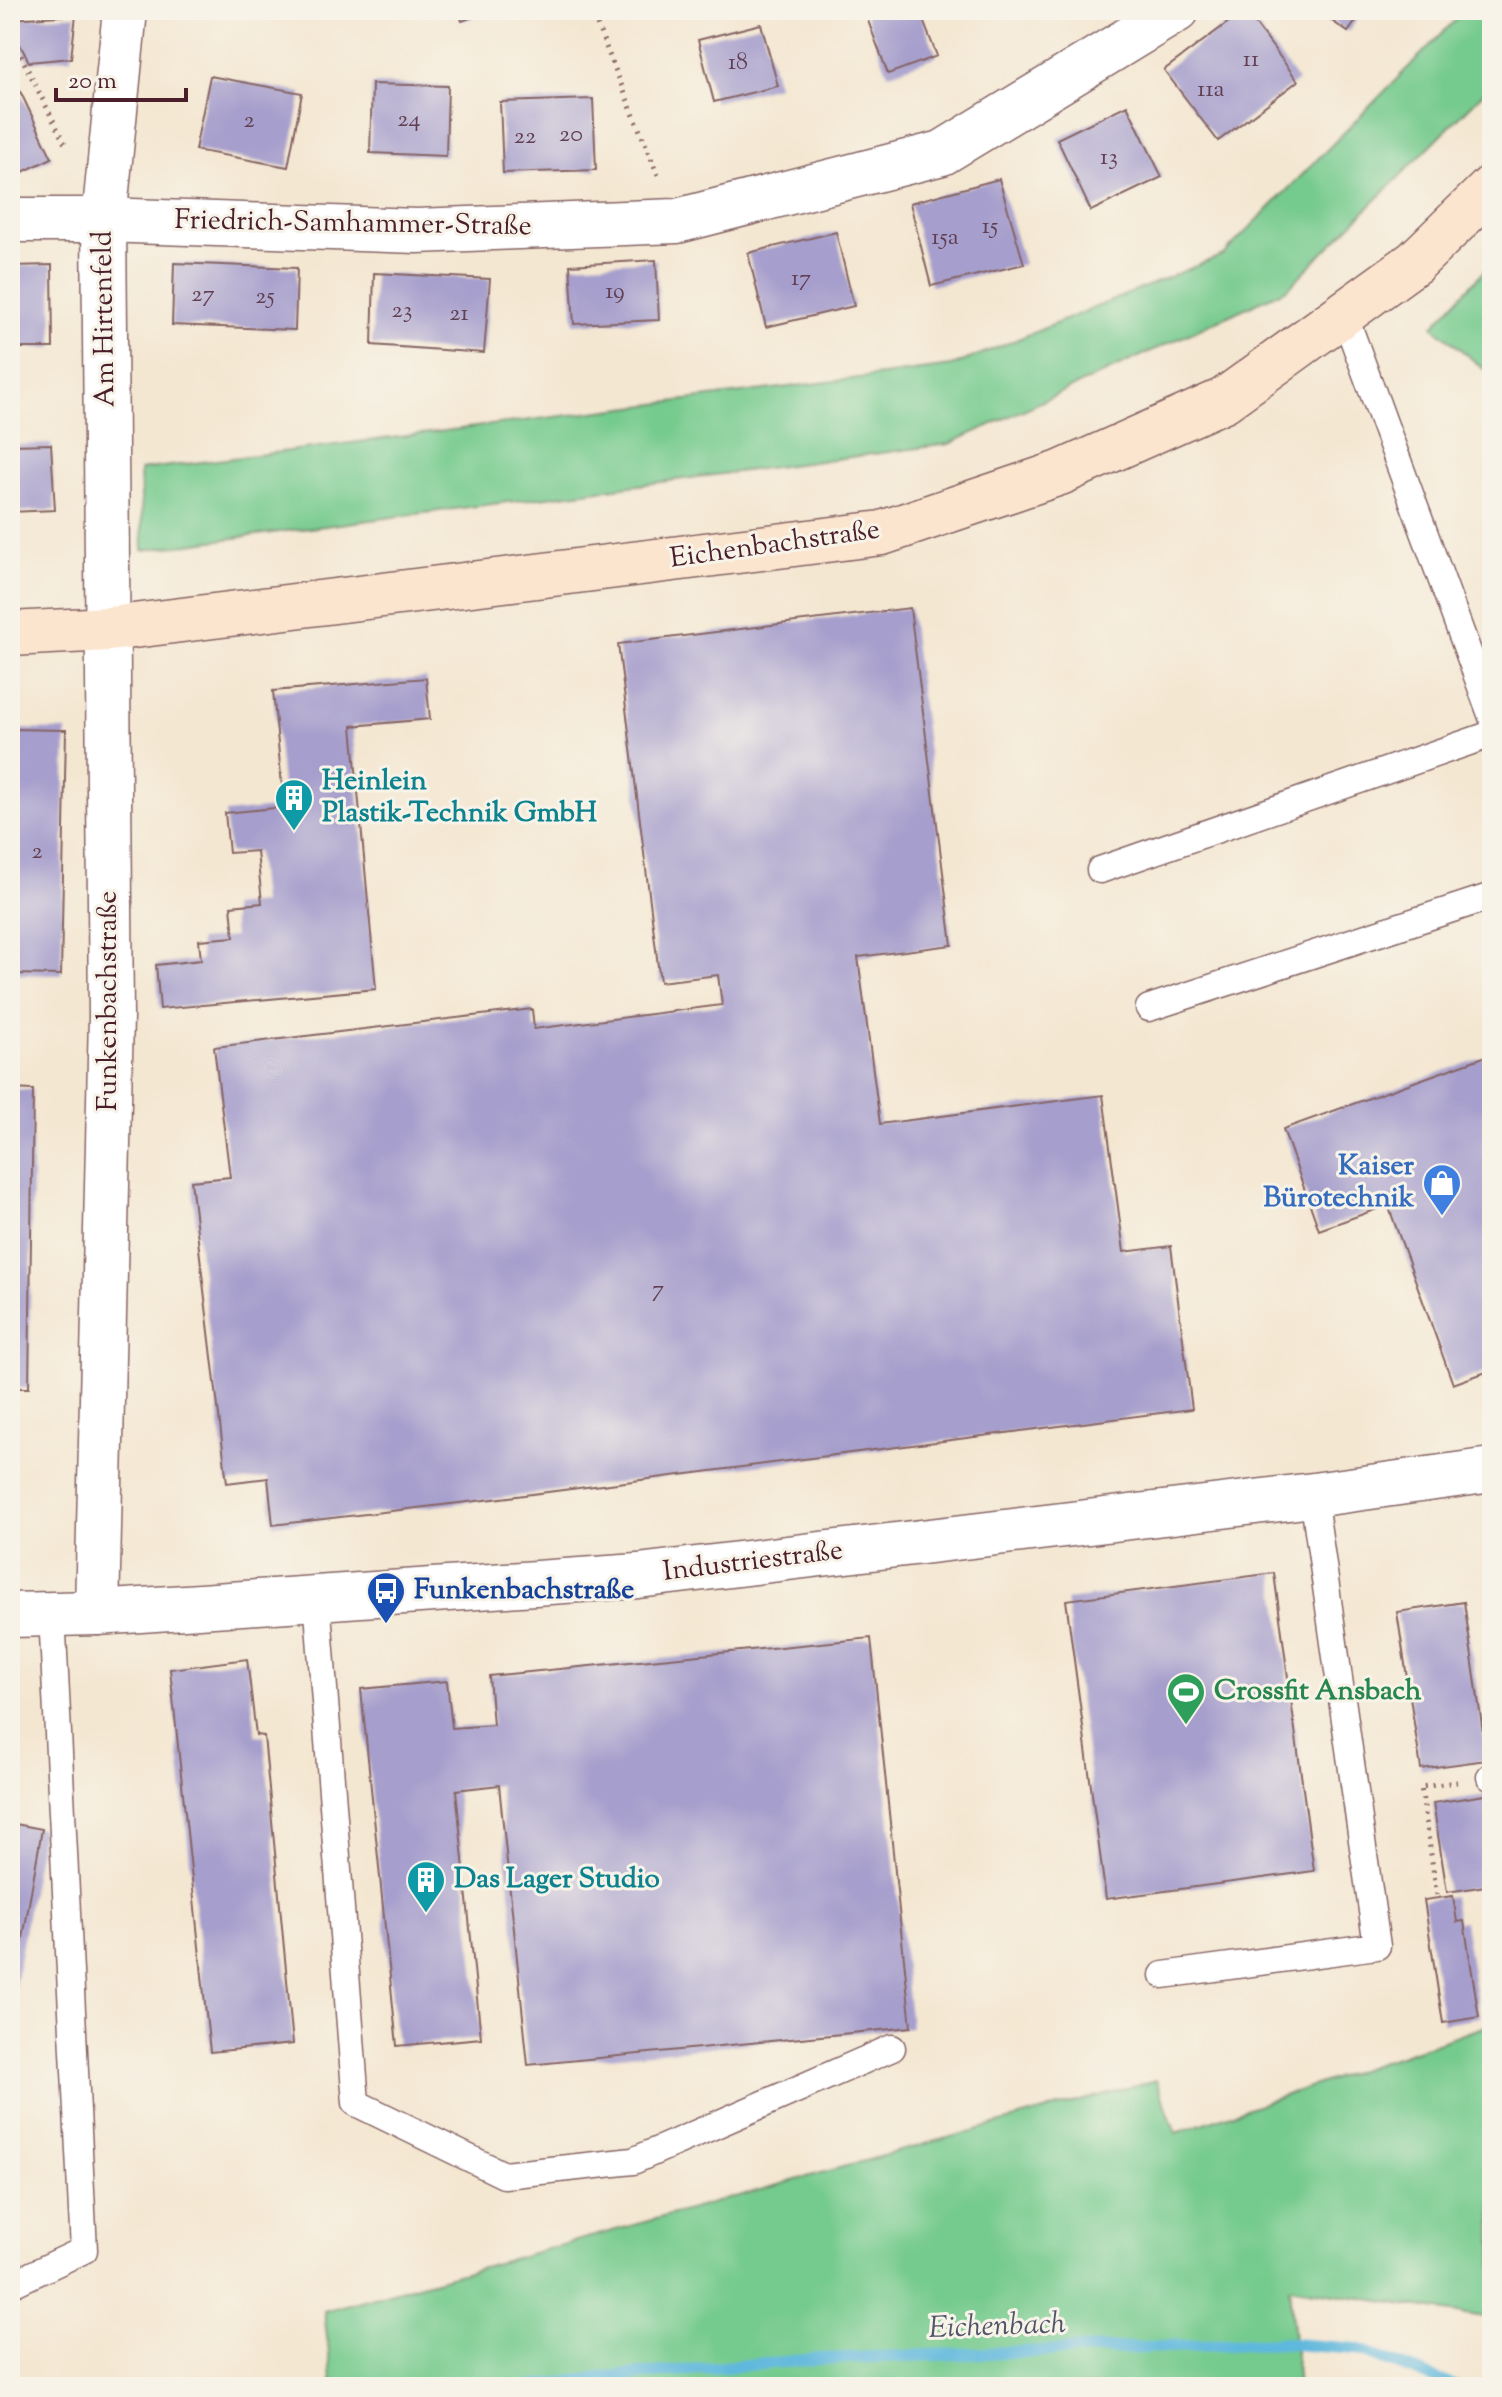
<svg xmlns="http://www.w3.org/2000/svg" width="1502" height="2397" viewBox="0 0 1502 2397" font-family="'Sorts Mill Goudy',serif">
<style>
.green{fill:#75ca8d;stroke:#60745c;stroke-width:2}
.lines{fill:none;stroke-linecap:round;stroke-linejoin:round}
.stream{stroke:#5fb8dd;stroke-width:12}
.building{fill:#a69ecc}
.lane-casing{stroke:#866565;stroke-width:29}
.street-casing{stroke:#866565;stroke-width:47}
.secondary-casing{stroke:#866565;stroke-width:47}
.path{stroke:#866565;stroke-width:5;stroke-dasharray:2 6;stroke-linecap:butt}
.lane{stroke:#fff;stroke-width:26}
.street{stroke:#fff;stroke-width:44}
.secondary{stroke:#fce5cf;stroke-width:44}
.labels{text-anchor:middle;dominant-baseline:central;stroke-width:6;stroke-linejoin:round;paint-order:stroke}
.number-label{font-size:24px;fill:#613f53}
.street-label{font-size:28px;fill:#4a1f2b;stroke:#f7f3e8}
.culture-label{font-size:28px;font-weight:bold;fill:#0d838f;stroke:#f7f3e8;text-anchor:start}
.shop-label{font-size:28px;font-weight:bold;fill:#366cbe;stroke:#f7f3e8;text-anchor:end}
.transit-label{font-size:28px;font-weight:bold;fill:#164399;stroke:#f7f3e8;text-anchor:start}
.leisure-label{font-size:28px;font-weight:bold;fill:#27864d;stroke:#f7f3e8;text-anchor:start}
.water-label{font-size:30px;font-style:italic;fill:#515569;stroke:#f7f3e8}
</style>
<rect width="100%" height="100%" fill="#f7f3e8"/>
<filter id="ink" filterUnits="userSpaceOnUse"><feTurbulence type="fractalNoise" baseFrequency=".0125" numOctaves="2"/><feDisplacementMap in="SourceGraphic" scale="16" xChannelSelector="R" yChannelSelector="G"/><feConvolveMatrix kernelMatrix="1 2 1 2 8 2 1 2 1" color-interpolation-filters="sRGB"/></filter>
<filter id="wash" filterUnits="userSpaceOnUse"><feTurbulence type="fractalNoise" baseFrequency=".006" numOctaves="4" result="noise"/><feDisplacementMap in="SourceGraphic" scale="32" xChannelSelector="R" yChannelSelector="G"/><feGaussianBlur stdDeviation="1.8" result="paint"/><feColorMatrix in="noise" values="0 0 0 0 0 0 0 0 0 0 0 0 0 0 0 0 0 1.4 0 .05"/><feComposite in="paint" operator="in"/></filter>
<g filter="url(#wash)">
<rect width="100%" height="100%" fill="#f4e7d2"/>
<g class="green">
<polygon points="1465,10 1492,10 1492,84 1287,289 949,444 143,550 140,470 952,366 1223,255"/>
<polygon points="1492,262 1492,376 1433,326"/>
<polygon points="1492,2024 1492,2318 1289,2287 1298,2387 333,2387 324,2311 1156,2080 1176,2133"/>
</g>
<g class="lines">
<polyline class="stream" points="532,2387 606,2377 819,2359 1281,2343 1357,2349 1457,2387"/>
</g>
<g id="blocks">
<g class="building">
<polygon points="458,10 492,10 462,21"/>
<polygon points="864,10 919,10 937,56 888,74"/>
<polygon points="1245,10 1298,81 1218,141 1164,70"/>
<polygon points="1316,10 1364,10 1348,32"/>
<polygon points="76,15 71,58 29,62 10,25 10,19"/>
<polygon points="761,24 778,86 714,102 698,40"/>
<polygon points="10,70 52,158 10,178"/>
<polygon points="210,76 302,93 288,167 195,150"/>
<polygon points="372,84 448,86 446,156 370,153"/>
<polygon points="593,99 596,170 503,173 500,102"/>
<polygon points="1127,105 1162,177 1091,211 1057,139"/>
<polygon points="999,179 1024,264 931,286 910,203"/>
<polygon points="836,232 854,306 766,327 748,253"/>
<polygon points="656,260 659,320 574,324 570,265"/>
<polygon points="174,263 297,268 295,330 172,325"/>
<polygon points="52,265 53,348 10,348 10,266"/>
<polygon points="374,273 490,279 484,353 372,345"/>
<polygon points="51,444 55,510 10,512 10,445"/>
<polygon points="910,608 952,945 858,957 880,1124 1103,1095 1124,1252 1171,1246 1192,1409 493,1499 273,1525 268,1478 227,1483 191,1181 230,1177 214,1047 532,1009 534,1029 722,1005 718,975 660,982 618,644"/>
<polygon points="426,678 430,719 352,726 376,989 160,1009 156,965 201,960 199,940 234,937 231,906 262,903 257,851 229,853 225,813 284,807 273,691"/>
<polygon points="10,729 66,730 61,975 10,974"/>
<polygon points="1492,1054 1492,1370 1453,1384 1388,1205 1319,1230 1283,1129"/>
<polygon points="10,1089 33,1090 29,1388 10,1388"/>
<polygon points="1274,1573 1314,1871 1106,1899 1066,1600"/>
<polygon points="1464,1602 1487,1760 1421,1769 1397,1612"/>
<polygon points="871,1638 911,2027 528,2065 499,1785 456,1790 481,2038 397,2046 361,1689 447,1681 452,1728 493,1725 489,1676"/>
<polygon points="247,1659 256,1735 264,1736 293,2044 210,2052 170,1669"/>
<polygon points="1492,1794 1492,1885 1447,1892 1433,1803"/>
<polygon points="10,1823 42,1829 12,2002 10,2002"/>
<polygon points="1453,1896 1457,1922 1464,1921 1479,2017 1443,2023 1424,1900"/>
</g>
</g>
</g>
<g filter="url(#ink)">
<use href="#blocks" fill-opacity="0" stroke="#866565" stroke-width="2"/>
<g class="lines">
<g class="lane-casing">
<g id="lane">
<polyline points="1344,314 1492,717"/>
<polyline points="1100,870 1492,734"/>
<polyline points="1149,1008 1492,896"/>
<polyline points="317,1598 356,2103 504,2175 633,2161 892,2048"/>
<polyline points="1490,1777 1492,1776"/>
<polyline points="1163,1975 1377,1946 1313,1495"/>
<polyline points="10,2285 84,2250 52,1614"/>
</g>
</g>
<g class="street-casing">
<g id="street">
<polyline points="10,220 104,220 417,231 677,221 942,153 1177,10"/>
<polyline points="97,1613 111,1016 104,220 125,10"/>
<polyline points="10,1615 97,1613 638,1576 1313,1495 1492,1470"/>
</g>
</g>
<g class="secondary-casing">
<polyline id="secondary" points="10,634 109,629 882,533 1060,473 1224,400 1415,262 1492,187"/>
</g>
<g class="path">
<polyline points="591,10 660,180"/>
<polyline points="10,34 65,144"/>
<polyline points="1437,1895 1421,1787 1457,1782"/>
<polyline points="1489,1941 1492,1940"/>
</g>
<use href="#lane" class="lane"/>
<use href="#street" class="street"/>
<use href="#secondary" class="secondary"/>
</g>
</g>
<defs>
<g id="building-pin" transform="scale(2)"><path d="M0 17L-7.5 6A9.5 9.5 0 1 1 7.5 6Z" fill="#0f9aa8" stroke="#f7f3e8"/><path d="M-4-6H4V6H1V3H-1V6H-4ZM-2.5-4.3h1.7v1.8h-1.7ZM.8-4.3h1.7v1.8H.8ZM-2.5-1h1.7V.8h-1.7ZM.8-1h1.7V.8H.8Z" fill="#fff"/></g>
<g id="shop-pin" transform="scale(2)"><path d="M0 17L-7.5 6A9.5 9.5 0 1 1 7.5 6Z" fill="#3f7fe0" stroke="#f7f3e8"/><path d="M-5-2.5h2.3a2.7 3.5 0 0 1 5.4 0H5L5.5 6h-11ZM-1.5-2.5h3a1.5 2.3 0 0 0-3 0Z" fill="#fff"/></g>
<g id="bus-pin" transform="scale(2)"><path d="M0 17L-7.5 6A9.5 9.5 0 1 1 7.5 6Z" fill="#1a4fb4" stroke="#f7f3e8"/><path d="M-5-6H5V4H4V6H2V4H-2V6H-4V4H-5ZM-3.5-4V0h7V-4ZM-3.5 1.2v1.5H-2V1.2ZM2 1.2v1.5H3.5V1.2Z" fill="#fff"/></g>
<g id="stadium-pin" transform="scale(2)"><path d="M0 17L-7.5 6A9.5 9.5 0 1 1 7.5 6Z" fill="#2e9e5b" stroke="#f7f3e8"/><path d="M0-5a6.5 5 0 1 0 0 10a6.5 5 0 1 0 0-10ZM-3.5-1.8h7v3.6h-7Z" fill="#fff"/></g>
</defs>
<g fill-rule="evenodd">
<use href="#building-pin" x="294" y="798"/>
<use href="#shop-pin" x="1442" y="1183"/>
<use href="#bus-pin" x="386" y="1591"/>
<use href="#stadium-pin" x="1186" y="1692"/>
<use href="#building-pin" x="426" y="1880"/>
</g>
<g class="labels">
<g class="number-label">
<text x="1251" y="60">11</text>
<text x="738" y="63">18</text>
<text x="1211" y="90">11a</text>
<text x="409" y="120">24</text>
<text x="249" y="121">2</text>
<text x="571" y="135">20</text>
<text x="525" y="137">22</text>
<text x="1109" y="158">13</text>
<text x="990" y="227">15</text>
<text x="945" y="238">15a</text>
<text x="801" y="279">17</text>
<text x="615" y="292">19</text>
<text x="203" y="295">27</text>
<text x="265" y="297">25</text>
<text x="402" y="311">23</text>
<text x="459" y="314">21</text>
<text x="37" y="852">2</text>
<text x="658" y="1290">7</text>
</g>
<g class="street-label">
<text transform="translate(353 224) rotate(1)">Friedrich-Samhammer-Straße</text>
<text transform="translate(105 319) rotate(-91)">Am Hirtenfeld</text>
<text transform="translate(775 545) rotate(-8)">Eichenbachstraße</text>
<text transform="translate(109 1001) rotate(-90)">Funkenbachstraße</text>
<text transform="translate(753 1562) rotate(-7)">Industriestraße</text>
</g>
<g class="culture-label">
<text x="322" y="782">Heinlein<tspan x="322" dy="32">Plastik-Technik GmbH</tspan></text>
<text x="454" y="1880">Das Lager Studio</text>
</g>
<g class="shop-label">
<text x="1414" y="1167">Kaiser<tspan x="1414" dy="32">Bürotechnik</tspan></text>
</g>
<g class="transit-label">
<text x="414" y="1591">Funkenbachstraße</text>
</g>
<g class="leisure-label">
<text x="1214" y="1692">Crossfit Ansbach</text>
</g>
<g class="water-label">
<text transform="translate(997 2327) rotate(-2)">Eichenbach</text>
</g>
</g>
<rect width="1502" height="2397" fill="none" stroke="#f7f3e8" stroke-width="40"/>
<path d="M56 88v12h130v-12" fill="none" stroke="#4a1f2b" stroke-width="4"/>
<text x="68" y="88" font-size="24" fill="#4a1f2b" stroke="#f7f3e8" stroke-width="6" paint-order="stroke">20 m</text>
</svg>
